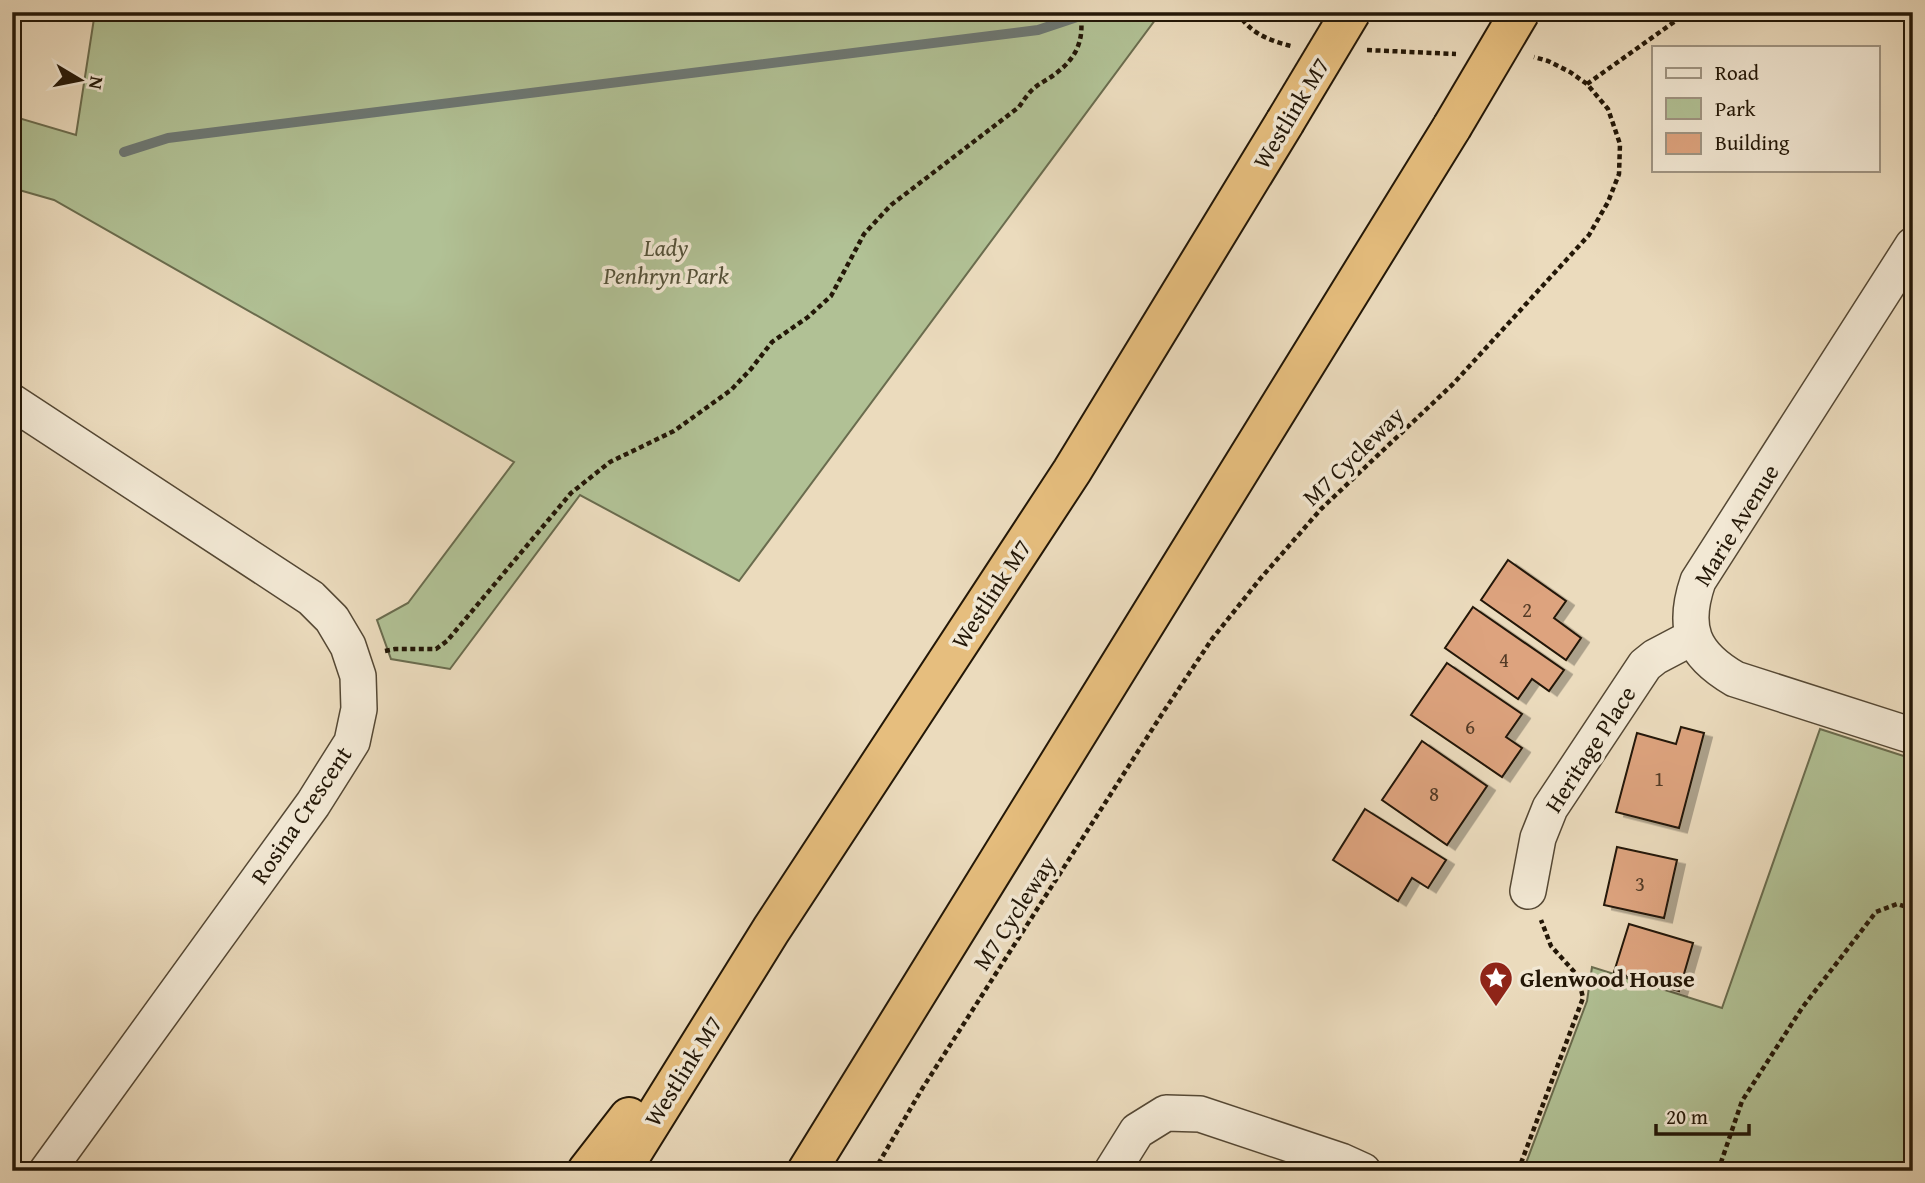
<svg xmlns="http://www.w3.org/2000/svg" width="1925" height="1183" viewBox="0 0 1925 1183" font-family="'Gentium Book Plus',serif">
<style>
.green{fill:#b1c195;stroke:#6a6c4e;stroke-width:2}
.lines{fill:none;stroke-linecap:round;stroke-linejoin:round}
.stream{stroke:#6d7874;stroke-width:10}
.building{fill:#dda37e;stroke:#231707;stroke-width:2;filter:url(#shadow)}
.minor-casing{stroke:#554834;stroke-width:38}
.motorway-casing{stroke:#231707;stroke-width:42}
.path{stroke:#231707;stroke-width:4.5;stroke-dasharray:5 3.5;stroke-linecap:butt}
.minor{stroke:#f2e8d4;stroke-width:35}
.motorway{stroke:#e6be7e;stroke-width:38}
.motorway-bridge-casing{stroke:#231707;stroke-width:42;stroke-linecap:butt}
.motorway-bridge{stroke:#e6be7e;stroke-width:38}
.labels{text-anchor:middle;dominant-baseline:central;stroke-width:7;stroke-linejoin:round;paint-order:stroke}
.number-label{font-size:21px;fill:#523a25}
.street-label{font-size:24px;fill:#231707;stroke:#f2e8d4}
.park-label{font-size:24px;font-style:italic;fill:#555239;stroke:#f2e8d4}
.poi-label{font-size:24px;font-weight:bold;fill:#231707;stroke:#f2e8d4;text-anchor:start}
</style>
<defs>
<filter id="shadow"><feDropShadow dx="8" dy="4.5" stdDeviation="0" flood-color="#0004"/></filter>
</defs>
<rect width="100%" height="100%" fill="#ebdbbd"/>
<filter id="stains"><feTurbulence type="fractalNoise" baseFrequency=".00286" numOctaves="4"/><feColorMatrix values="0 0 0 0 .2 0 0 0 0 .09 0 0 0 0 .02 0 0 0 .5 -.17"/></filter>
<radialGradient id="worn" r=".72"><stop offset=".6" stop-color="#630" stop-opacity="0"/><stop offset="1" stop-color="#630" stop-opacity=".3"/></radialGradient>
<g class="green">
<polygon points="95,12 1161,12 739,581 580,495 450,669 391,659 377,620 408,603 514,462 54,200 12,188 12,116 76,135"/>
<polygon points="1820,729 1913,759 1913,1171 1523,1171 1587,1001 1592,967 1722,1008"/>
</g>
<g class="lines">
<polyline class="stream" points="124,152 168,138 1038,30 1080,16 1104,12"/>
</g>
<g class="building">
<polygon points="1508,560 1566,601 1554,618 1581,638 1566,660 1481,600"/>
<polygon points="1473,607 1564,670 1549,691 1532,679 1518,699 1445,648"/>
<polygon points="1447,663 1522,714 1506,737 1522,748 1502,777 1411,715"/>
<polygon points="1681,727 1704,733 1679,828 1616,812 1637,733 1676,744"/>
<polygon points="1422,741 1487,786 1447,845 1382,800"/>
<polygon points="1365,809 1446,860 1428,888 1412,878 1398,901 1333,860"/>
<polygon points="1617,847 1677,860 1664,918 1604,905"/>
<polygon points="1629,924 1693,943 1679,991 1614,972"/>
</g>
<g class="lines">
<g class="minor-casing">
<g id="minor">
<path d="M1913,245L1698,581C1682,628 1692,654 1735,679L1913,736"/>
<polyline points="12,402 311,598 332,619 348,646 358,676 359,709 352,742 313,804 47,1171"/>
<polyline points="1528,891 1538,838 1550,808 1645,665 1655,657 1693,637"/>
<polyline points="1112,1171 1137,1131 1166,1113 1200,1114 1341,1161 1363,1171"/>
</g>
</g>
<g class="motorway-casing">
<g id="motorway">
<polyline points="587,1171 629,1117"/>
<polyline points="621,1171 771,930 1072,471 1285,122"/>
<polyline points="807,1171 1452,127"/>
</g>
</g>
<g class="path">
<path d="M1238,12C1248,33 1271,41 1291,46"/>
<polyline points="1367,50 1456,54"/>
<polyline points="1587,84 1688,12"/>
<path d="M385,651L395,649H436L447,641L571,493L610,462L674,431L731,390L751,369L772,342L808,317L831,296L864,234L891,205L1019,107C1023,101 1027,95 1032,90C1039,83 1048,80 1055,74C1077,58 1085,39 1080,12"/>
<polyline points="874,1171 922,1089 1162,714 1212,639 1260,579 1321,509 1453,384 1589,235 1608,202 1619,174 1620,144 1608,109 1587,84 1570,72 1548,61 1534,57"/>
<polyline points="1518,1171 1583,998 1578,976 1551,946 1541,920"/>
<polyline points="1718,1171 1742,1101 1802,1008 1876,912 1897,904 1913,909"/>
</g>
<use href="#minor" class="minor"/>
<use href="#motorway" class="motorway"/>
<g class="motorway-bridge-casing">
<g id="motorway-bridge">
<polyline points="1285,122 1351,12"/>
<polyline points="1452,127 1520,12"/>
</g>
</g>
<use href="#motorway-bridge" class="motorway-bridge"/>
</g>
<defs>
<g id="sight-pin" transform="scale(1.75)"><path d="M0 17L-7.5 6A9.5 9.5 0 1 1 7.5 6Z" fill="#8f2418" stroke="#f2e8d4"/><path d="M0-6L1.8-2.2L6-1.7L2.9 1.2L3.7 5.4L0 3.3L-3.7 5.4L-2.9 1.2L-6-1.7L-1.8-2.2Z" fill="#fff"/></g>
</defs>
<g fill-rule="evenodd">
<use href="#sight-pin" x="1496" y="978"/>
</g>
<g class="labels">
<g class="number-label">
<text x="1527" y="609">2</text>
<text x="1504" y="659">4</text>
<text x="1470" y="726">6</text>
<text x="1659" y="778">1</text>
<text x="1434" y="793">8</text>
<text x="1640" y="883">3</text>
</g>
<g class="street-label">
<text transform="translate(1291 113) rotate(-59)">Westlink M7</text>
<text transform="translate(1353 456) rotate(-44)">M7 Cycleway</text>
<text transform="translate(1736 525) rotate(-58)">Marie Avenue</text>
<text transform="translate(991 594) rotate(-57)">Westlink M7</text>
<text transform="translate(1590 749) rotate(-57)">Heritage Place</text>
<text transform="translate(301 815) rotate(-56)">Rosina Crescent</text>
<text transform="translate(1014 913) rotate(-57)">M7 Cycleway</text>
<text transform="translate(683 1071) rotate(-58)">Westlink M7</text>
</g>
<g class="park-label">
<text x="666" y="247">Lady<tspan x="666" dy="28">Penhryn Park</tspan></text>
</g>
<g class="poi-label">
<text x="1520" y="978">Glenwood House</text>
</g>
</g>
<rect width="1925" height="1183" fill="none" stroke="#ebdbbd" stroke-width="42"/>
<rect x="14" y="14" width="1897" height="1155" fill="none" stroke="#231707" stroke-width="3.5"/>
<rect x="21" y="21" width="1883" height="1141" fill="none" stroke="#231707" stroke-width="2"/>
<rect x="1652" y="46" width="228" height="126" fill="#f2e8d4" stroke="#9f9482" stroke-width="2"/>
<rect x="1666" y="68" width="35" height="10" fill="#f2e8d4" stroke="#9f9482" stroke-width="2"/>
<text x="1715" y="80" font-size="21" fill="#231707">Road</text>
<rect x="1666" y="98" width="35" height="21" fill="#b1c195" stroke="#9f9482" stroke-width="2"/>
<text x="1715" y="116" font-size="21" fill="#231707">Park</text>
<rect x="1666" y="133" width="35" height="21" fill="#dda37e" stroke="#9f9482" stroke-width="2"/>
<text x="1715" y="150" font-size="21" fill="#231707">Building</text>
<g transform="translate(80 80) rotate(100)" stroke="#f2e8d4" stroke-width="5" paint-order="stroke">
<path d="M0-5L12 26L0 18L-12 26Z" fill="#231707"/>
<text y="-10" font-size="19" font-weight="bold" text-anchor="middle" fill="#231707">N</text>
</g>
<path d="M1656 1124v10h93v-10" fill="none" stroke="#231707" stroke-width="3.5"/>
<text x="1666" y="1124" font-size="21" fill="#231707" stroke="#f2e8d4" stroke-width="5" paint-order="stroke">20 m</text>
<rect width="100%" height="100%" filter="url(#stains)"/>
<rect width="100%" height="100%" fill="url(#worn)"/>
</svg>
